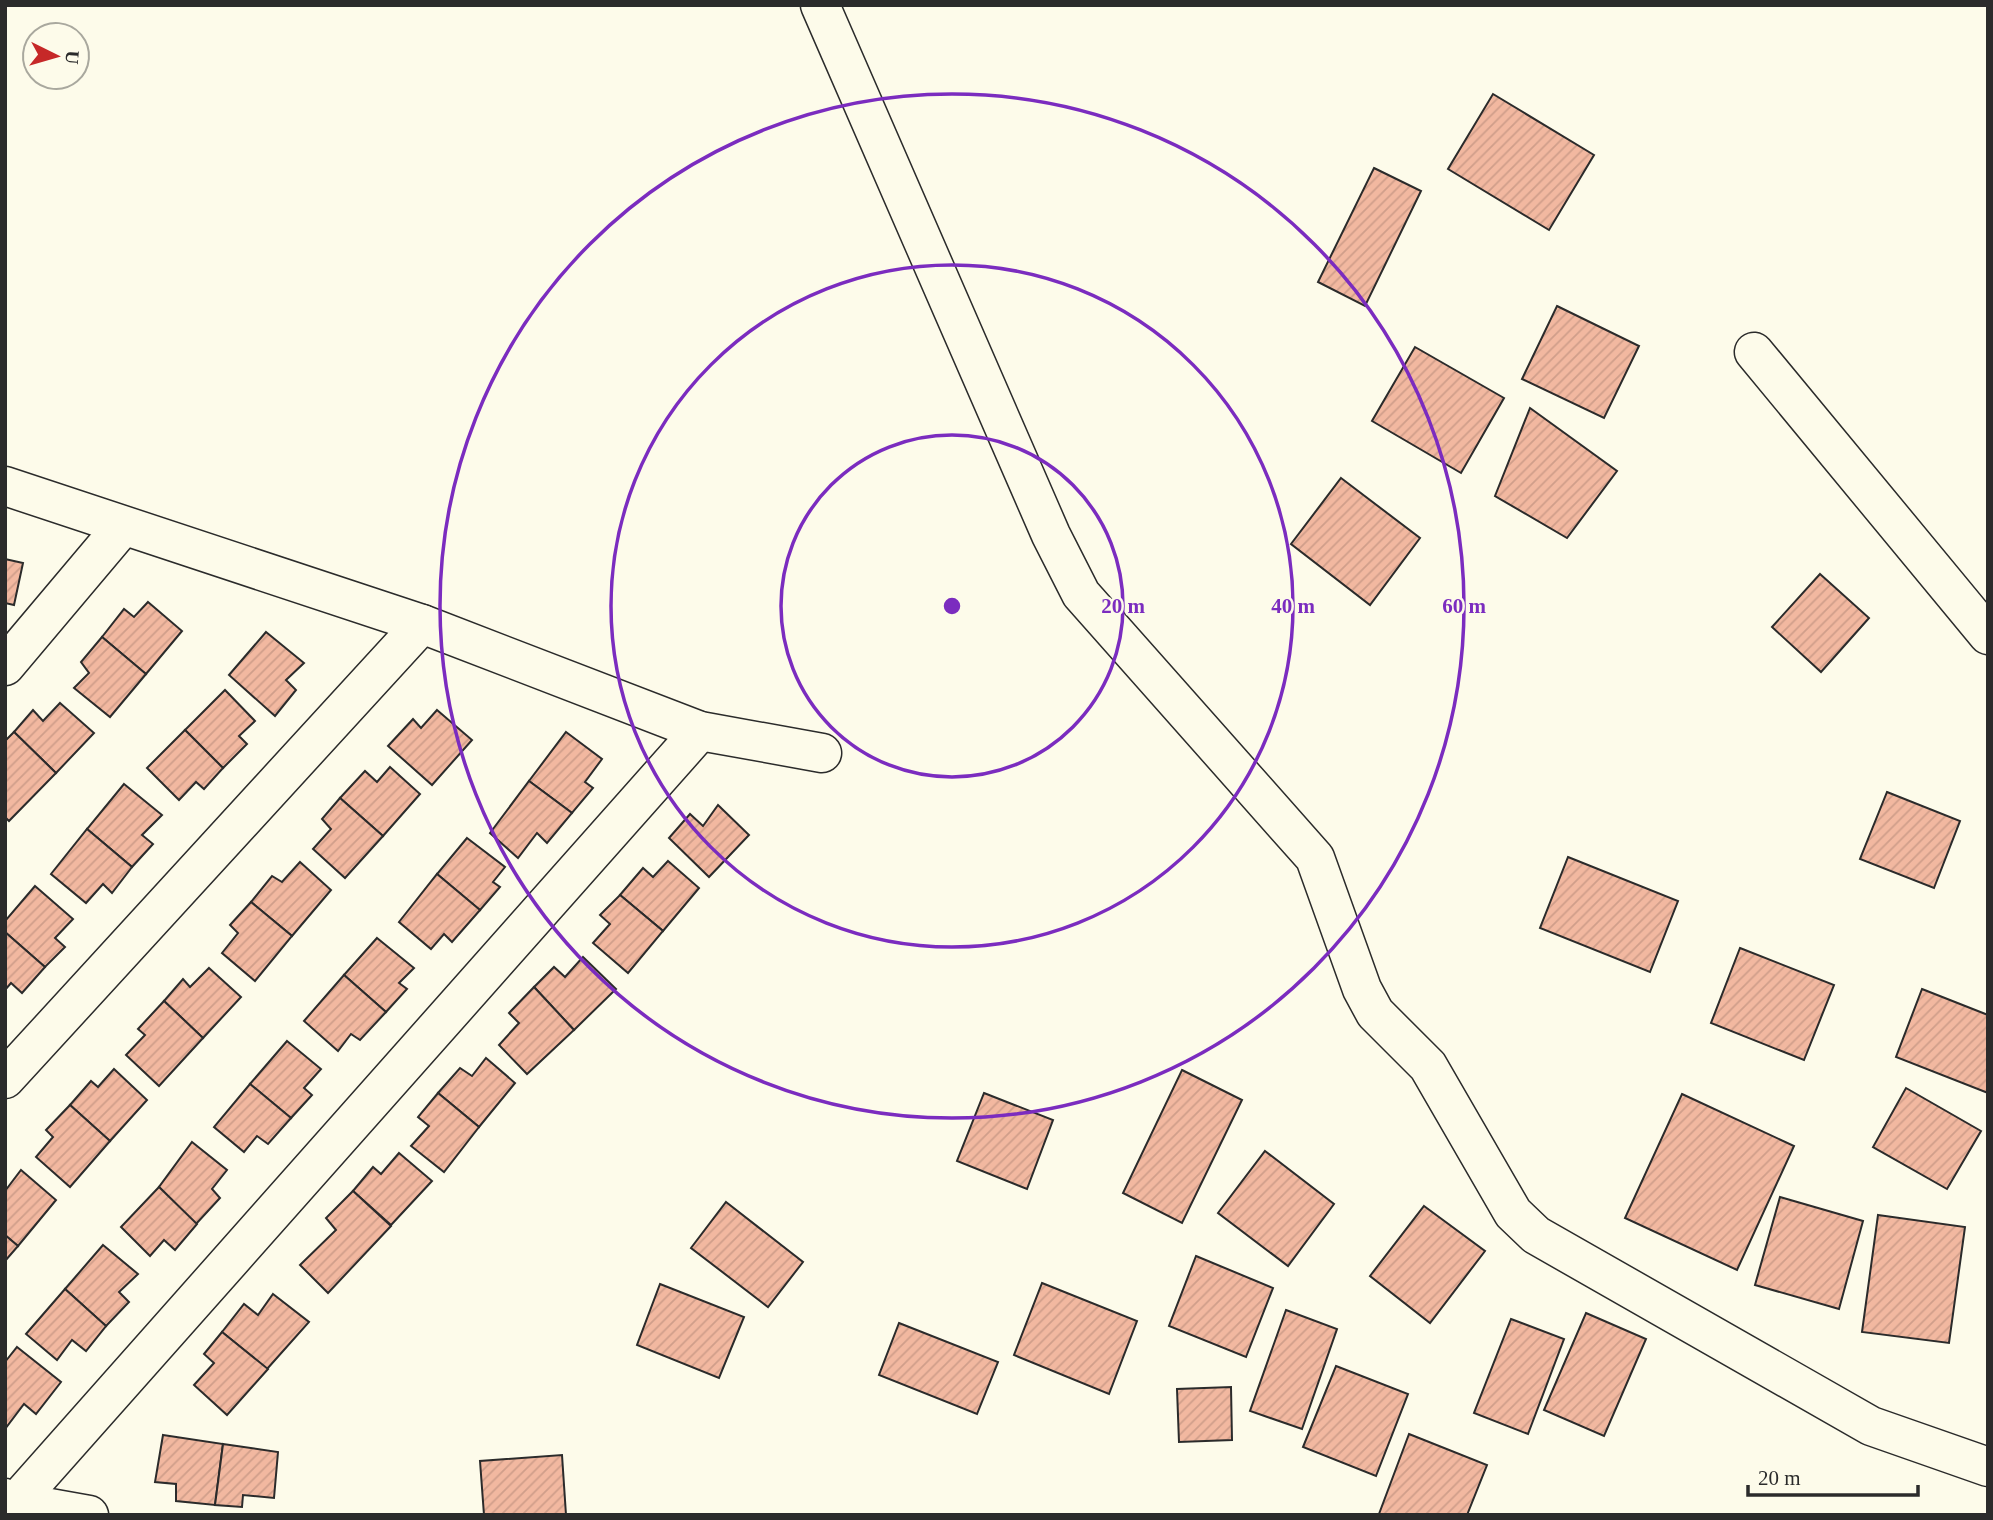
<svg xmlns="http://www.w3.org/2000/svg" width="1993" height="1520" viewBox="0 0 1993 1520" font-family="'Times New Roman',serif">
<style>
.building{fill:url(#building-hatch);stroke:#2b2b2b;stroke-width:2}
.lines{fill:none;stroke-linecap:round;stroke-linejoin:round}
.minor-casing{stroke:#2b2b2b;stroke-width:41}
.minor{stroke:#fdfbea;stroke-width:38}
.ring{fill:none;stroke:#7b2cbf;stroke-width:3.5}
.centre{fill:#7b2cbf;stroke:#fdfbea;stroke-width:3.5}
.ring-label{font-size:21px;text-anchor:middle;font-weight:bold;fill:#7b2cbf;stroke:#fdfbea;stroke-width:5;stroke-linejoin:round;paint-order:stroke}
</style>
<defs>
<pattern id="building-hatch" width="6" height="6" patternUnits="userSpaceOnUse" patternTransform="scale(1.75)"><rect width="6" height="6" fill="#f2b8a0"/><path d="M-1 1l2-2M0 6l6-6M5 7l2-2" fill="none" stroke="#d09e8a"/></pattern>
</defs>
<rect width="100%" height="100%" fill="#fdfbea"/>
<g class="building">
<polygon points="1493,94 1594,155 1549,230 1448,169"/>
<polygon points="1374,168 1421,191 1365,306 1318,282"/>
<polygon points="1557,306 1639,346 1604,418 1522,379"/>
<polygon points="1415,347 1504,398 1461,473 1372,421"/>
<polygon points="1530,408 1617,471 1567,538 1495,496"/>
<polygon points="1341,478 1420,538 1370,605 1291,544"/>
<polygon points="5,559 23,563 14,605 5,603"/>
<polygon points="1820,574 1869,618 1821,672 1772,627"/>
<polygon points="148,602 182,631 146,674 102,637 124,609 134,617"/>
<polygon points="266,632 304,663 286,680 296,690 275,716 229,675"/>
<polygon points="102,637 146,674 110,717 74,688 89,673 81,662"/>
<polygon points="225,690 255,721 239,736 247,744 223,768 185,730"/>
<polygon points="60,703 94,733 56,773 14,732 33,710 43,721"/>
<polygon points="437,710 472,740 432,785 388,746 413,719 421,728"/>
<polygon points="185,730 223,768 204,789 196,782 179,800 147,768"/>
<polygon points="14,732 56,773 9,821 5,817 5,741"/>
<polygon points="566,732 602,759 585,782 593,788 572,813 529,781"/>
<polygon points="390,767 420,794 383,836 340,798 365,771 377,782"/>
<polygon points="529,781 572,813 547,843 537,833 518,858 490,833"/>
<polygon points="124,784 162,815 142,835 153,844 132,867 87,829"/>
<polygon points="1887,792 1960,821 1934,888 1860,859"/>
<polygon points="340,798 383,836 345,878 313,849 331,829 322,819"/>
<polygon points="718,805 749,835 709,877 669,838 690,814 703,826"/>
<polygon points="87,829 132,867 112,893 103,884 86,903 51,874"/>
<polygon points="467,838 505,867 493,882 500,887 480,910 437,874"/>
<polygon points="1568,857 1678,901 1650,972 1540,928"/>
<polygon points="668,861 699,888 663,931 620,895 643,868 653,877"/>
<polygon points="300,862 331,890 292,936 251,902 272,876 282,882"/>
<polygon points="437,874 480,910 452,942 444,934 431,949 399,922"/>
<polygon points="35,886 73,919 55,938 65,947 45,967 5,932 5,921"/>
<polygon points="620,895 663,931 628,973 593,943 610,924 600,915"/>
<polygon points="251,902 292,936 255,981 222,953 238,933 230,925"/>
<polygon points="5,932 45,967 22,993 11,983 5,990"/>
<polygon points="377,938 414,968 399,983 407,989 386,1012 344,975"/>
<polygon points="1740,948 1834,985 1804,1060 1711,1023"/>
<polygon points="583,957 616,989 574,1030 534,987 554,967 565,977"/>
<polygon points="209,968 241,997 203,1038 164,1001 183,979 190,987"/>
<polygon points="344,975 386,1012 360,1040 351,1034 338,1051 304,1021"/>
<polygon points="534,987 574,1030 527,1074 499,1045 519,1023 509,1013"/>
<polygon points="1922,989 1988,1015 1988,1093 1896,1057"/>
<polygon points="164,1001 203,1038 159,1086 126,1055 145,1035 138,1029"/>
<polygon points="287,1041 321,1069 304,1088 312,1095 291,1118 250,1084"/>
<polygon points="486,1058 515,1083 479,1127 438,1093 460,1068 472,1076"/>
<polygon points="114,1069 147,1100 110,1141 70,1105 91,1081 98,1087"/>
<polygon points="1182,1070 1242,1100 1182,1223 1123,1193"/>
<polygon points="250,1084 291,1118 268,1144 257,1136 244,1152 214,1127"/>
<polygon points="1906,1088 1981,1131 1947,1189 1873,1147"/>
<polygon points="438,1093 479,1127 444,1172 411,1146 429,1126 418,1117"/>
<polygon points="984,1093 1053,1120 1027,1189 957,1161"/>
<polygon points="1682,1094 1794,1146 1737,1270 1625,1218"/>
<polygon points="70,1105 110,1141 70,1187 36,1157 53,1137 46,1130"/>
<polygon points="192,1142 227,1170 212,1189 220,1198 196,1224 159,1187"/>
<polygon points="1265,1151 1334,1204 1288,1266 1218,1213"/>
<polygon points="399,1153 432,1181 391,1225 353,1191 373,1167 381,1174"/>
<polygon points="21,1170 56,1200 18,1246 5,1235 5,1191"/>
<polygon points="159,1187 197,1224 175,1250 164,1240 150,1256 121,1227"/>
<polygon points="353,1191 391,1226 328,1293 300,1265 336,1230 326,1218"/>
<polygon points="1780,1197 1863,1221 1839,1309 1755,1285"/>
<polygon points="726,1202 803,1262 768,1307 691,1248"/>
<polygon points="1424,1206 1485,1251 1430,1323 1370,1276"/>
<polygon points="1878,1215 1965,1227 1949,1343 1862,1332"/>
<polygon points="5,1235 18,1246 5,1261"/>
<polygon points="103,1245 138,1274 119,1292 129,1302 106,1326 65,1289"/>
<polygon points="1196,1256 1273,1288 1246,1357 1169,1326"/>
<polygon points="1042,1283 1137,1321 1109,1394 1014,1355"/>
<polygon points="660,1284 744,1317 719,1378 637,1345"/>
<polygon points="65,1289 106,1326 86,1351 72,1340 57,1360 26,1334"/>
<polygon points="273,1294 309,1322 267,1369 222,1332 244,1304 258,1315"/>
<polygon points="1286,1310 1337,1329 1302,1429 1250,1411"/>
<polygon points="1586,1313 1646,1339 1604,1436 1544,1410"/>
<polygon points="1511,1319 1564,1339 1528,1434 1474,1413"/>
<polygon points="899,1323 998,1362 977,1414 879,1375"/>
<polygon points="222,1332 268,1369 227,1415 194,1385 214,1363 204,1354"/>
<polygon points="17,1347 61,1382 36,1414 24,1404 5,1429 5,1362"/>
<polygon points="1336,1366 1408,1394 1376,1476 1303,1447"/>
<polygon points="1231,1387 1232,1440 1179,1442 1177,1389"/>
<polygon points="1409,1434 1487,1465 1467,1515 1379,1514"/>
<polygon points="163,1435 223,1444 215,1505 176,1501 176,1484 155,1482"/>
<polygon points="223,1444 278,1452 274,1498 243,1495 242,1507 215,1505"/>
<polygon points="562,1455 566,1515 484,1515 480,1461"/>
</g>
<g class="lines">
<g class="minor-casing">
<g id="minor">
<polyline points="820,5 1051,535 1081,594 1315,858 1362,989 1375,1013 1428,1066 1513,1213 1536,1235 1871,1426 1988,1467"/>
<polyline points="1754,352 1988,635"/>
<polyline points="5,486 422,624 700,731 822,753"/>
<polyline points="5,666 123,526"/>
<polyline points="5,1079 422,624"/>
<polyline points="5,1498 16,1502 89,1515"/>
<polyline points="16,1502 700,731"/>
</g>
</g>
<use href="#minor" class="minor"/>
</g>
<g class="ring">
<circle cx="952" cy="606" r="171"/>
<circle cx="952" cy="606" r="341"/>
<circle cx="952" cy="606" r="512"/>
</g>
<circle cx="952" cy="606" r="10" class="centre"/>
<g class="ring-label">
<text x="1123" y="613">20 m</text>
<text x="1293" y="613">40 m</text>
<text x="1464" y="613">60 m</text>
</g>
<rect width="1993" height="1520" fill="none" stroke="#2b2b2b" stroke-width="14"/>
<g transform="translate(56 56) rotate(95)"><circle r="33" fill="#fdfbea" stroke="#a9a89e" stroke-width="2"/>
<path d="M0-5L12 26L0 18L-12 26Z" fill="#c62828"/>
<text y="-10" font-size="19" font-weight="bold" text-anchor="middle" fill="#2b2b2b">U</text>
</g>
<path d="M1748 1485v10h170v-10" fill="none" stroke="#2b2b2b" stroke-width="3.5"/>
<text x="1758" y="1485" font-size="21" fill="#2b2b2b" stroke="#fdfbea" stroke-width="5" paint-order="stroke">20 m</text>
</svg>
